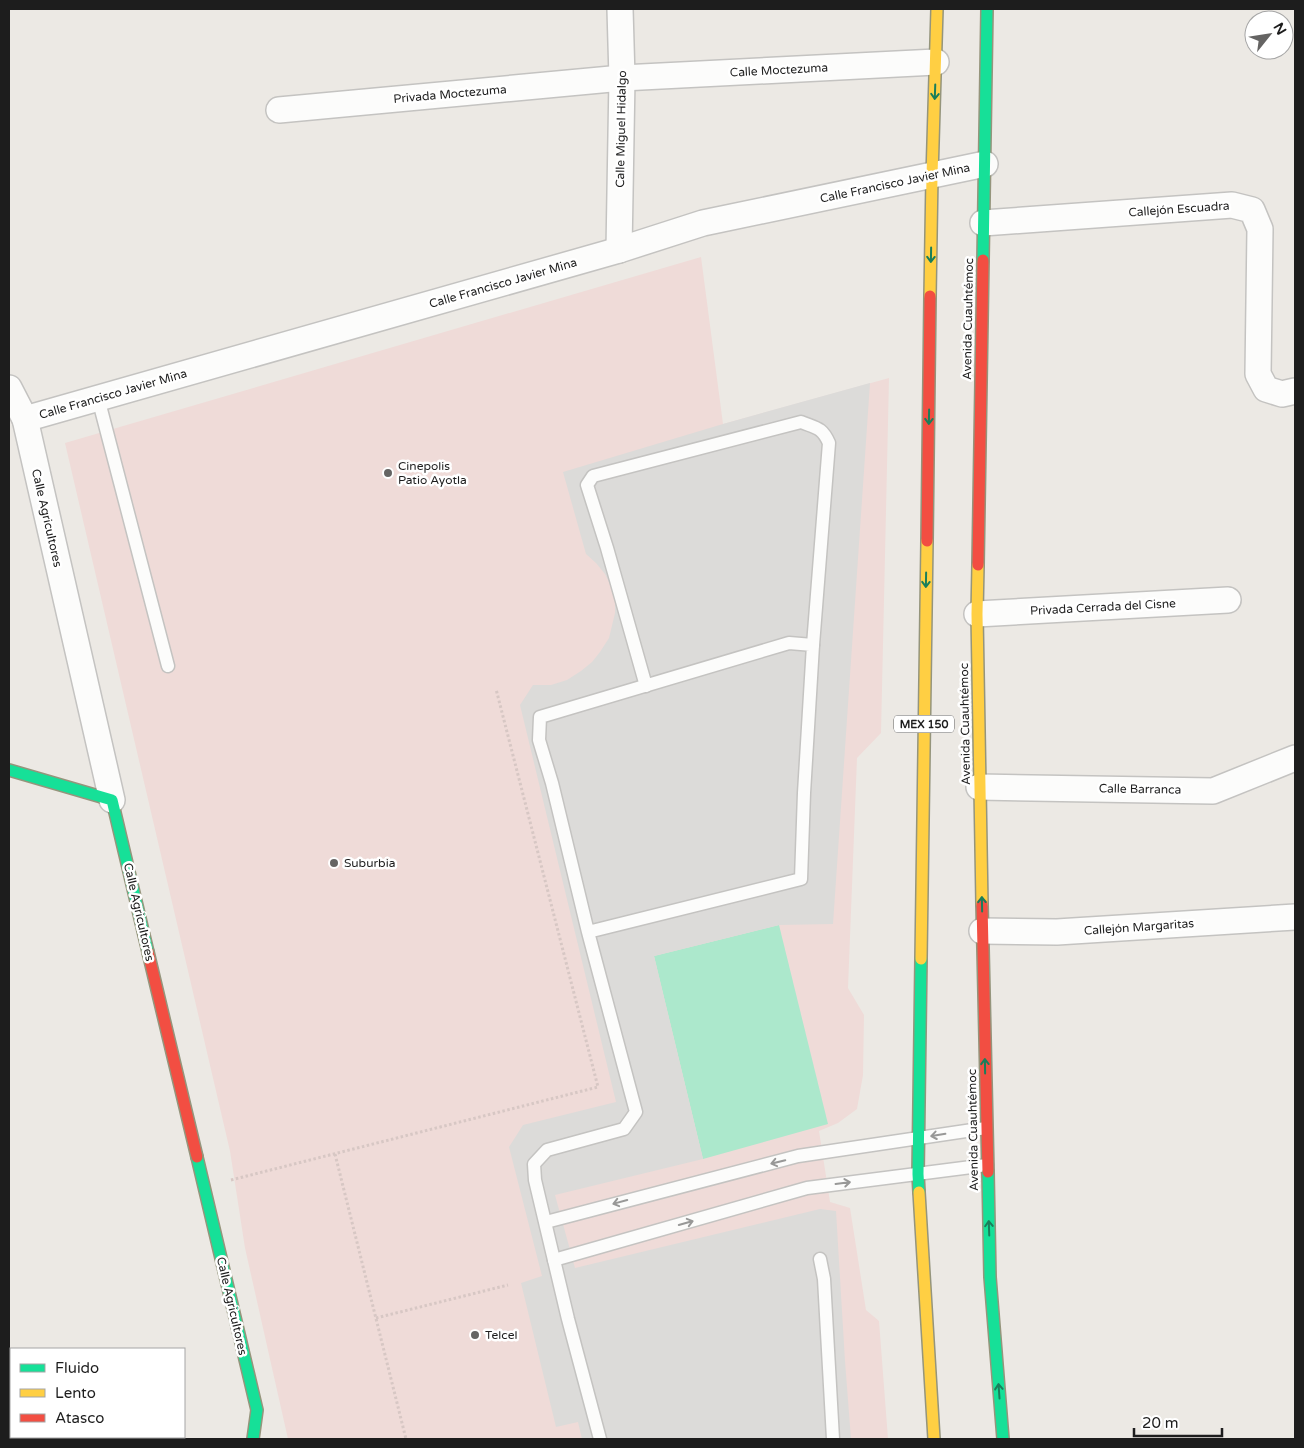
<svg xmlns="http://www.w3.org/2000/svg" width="1304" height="1448" viewBox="0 0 1304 1448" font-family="'Varela Round',sans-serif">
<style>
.commercial{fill:#efdbd8}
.pitch{fill:#ace8cc}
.parking{fill:#dcdbd9}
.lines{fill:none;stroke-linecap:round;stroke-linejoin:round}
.lane-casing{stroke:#c4c3c1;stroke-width:15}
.street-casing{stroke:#c4c3c1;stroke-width:28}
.fast-casing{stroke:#95957c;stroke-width:14}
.slow-casing{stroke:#95957c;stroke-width:14}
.jam-casing{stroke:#95957c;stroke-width:14}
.path{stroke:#d7c7c4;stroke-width:3;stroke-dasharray:2.5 2.5;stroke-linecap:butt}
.lane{stroke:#fcfcfb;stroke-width:12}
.street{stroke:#fcfcfb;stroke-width:25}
.fast{stroke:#16e098;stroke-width:11}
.slow{stroke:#ffcf43;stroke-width:11}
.jam{stroke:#f24e42;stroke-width:11}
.oneway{stroke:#1a7e5a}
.oneway2{stroke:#989897}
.poi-dot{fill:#656463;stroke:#fff;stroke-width:2}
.labels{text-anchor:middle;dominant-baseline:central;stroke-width:5;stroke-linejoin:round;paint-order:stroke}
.shield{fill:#fff;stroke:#616161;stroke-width:1}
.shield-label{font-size:11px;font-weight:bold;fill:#1d1d1d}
.street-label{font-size:12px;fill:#1d1d1d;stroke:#fff}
.poi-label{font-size:12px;fill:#1d1d1d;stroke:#fff;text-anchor:start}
</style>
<rect width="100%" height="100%" fill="#ece9e4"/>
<polygon class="commercial" points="701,257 723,424 889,378 881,733 857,758 848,988 864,1015 863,1075 857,1109 838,1123 819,1131 830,1202 850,1208 866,1310 879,1321 888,1439 288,1439 245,1248 230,1151 65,443"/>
<polygon class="pitch" points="779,925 828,1124 703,1159 654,956"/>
<polygon class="parking" points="870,383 833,924 779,925 654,956 703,1159 555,1195 575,1268 820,1209 836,1211 845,1361 851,1439 582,1439 578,1422 556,1427 521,1283 542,1276 509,1147 523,1125 616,1102 520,705 533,685 551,685 567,680 581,671 592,662 600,652 609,638 615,613 615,600 611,586 605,574 596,563 586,554 563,472 723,424"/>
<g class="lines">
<g class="lane-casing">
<g id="lane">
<polyline points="98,398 168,666"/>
<path d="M646,686L607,548L587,485L593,476L801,422C816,428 822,427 829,443L813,645"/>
<polyline points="588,932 801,879 804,793 813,645 789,643 540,717 539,740 552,783 588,932 636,1112 624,1129 547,1150 534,1164 535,1180 568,1319 600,1439"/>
<polyline points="546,1222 798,1156 986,1128"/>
<polyline points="820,1259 824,1279 833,1439"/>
<polyline points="554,1260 807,1188 987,1165"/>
</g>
</g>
<g class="street-casing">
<g id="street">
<polyline points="279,110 622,78 936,62"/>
<polyline points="983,223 1232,205 1252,210 1260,229 1258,374 1266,389 1282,394 1295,391"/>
<polyline points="619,250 622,78 620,9"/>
<polyline points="9,388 25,419 112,800"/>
<polyline points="25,419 619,250 703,223 985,164"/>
<polyline points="977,614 1228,600"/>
<polyline points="979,787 1213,791 1295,758"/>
<polyline points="982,931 1057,932 1295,917"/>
</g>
</g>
<g class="fast-casing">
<g id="fast">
<polyline points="983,260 987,9"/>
<polyline points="9,770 112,800 148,952"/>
<polyline points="197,1157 257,1410 253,1439"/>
<polyline points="988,1172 990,1277 1003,1439"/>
<polyline points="919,1192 918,1174 921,959"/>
</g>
</g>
<g class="slow-casing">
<g id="slow">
<polyline points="930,296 932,176 937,9"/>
<polyline points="978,565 977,614 982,904"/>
<polyline points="921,959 927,541"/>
<polyline points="919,1192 934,1439"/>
</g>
</g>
<g class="jam-casing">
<g id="jam">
<polyline points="927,541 930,296"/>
<polyline points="978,565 983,260"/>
<polyline points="982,904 988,1172"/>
<polyline points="148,952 197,1157"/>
</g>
</g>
<g class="path">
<polyline points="335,1154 406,1439"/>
<polyline points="231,1180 598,1087 496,689"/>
<polyline points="376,1318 508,1285"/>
</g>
<use href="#lane" class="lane"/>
<use href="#street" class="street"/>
<use href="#fast" class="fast"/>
<use href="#slow" class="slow"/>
<use href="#jam" class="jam"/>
</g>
<defs><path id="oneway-shaft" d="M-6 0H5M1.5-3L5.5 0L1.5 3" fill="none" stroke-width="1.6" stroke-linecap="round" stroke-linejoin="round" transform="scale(1.25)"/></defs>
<g class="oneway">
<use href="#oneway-shaft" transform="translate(935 92) rotate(92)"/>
<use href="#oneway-shaft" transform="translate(931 255) rotate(91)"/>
<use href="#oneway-shaft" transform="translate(929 417) rotate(91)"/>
<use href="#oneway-shaft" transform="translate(926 580) rotate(91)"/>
<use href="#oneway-shaft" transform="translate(982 904) rotate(-91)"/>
<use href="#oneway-shaft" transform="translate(985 1066) rotate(-91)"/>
<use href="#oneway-shaft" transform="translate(989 1228) rotate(-92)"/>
<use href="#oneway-shaft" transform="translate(999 1391) rotate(-94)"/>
</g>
<g class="oneway2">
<use href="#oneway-shaft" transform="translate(938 1135) rotate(171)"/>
<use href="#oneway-shaft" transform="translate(778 1162) rotate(166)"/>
<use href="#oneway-shaft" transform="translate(843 1183) rotate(-7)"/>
<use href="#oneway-shaft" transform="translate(620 1202) rotate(165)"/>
<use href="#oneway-shaft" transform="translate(686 1223) rotate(-16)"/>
</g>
<g class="poi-dot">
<circle cx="388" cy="473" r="5"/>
<circle cx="334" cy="863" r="5"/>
<circle cx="475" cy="1335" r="5"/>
</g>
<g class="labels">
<rect class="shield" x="894" y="715.5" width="60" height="17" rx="4"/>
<g class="shield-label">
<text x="924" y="724">MEX 150</text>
</g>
<g class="street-label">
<text transform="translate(779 70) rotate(-3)">Calle Moctezuma</text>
<text transform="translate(450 94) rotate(-5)">Privada Moctezuma</text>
<text transform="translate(621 129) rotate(-89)">Calle Miguel Hidalgo</text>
<text transform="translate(895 183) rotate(-12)">Calle Francisco Javier Mina</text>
<text transform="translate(1179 209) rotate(-4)">Callejón Escuadra</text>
<text transform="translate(503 283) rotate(-16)">Calle Francisco Javier Mina</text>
<text transform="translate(968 319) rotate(-89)">Avenida Cuauhtémoc</text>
<text transform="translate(113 394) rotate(-16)">Calle Francisco Javier Mina</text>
<text transform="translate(47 518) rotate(77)">Calle Agricultores</text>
<text transform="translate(1103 607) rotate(-3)">Privada Cerrada del Cisne</text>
<text transform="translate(965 724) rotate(-91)">Avenida Cuauhtémoc</text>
<text transform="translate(1140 789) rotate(1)">Calle Barranca</text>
<text transform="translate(139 912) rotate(77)">Calle Agricultores</text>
<text transform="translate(1139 927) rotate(-4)">Callejón Margaritas</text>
<text transform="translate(973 1130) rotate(-91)">Avenida Cuauhtémoc</text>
<text transform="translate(232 1306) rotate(77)">Calle Agricultores</text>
</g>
<g class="poi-label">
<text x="398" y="466">Cinepolis<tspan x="398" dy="14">Patio Ayotla</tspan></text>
<text x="344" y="863">Suburbia</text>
<text x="485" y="1335">Telcel</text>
</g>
</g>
<rect width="1304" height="1448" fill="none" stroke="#1d1d1d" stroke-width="20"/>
<rect x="10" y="1348" width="175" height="90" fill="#ffffff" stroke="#a5a5a5"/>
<rect x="20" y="1364" width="25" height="8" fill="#16e098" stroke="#a5a5a5"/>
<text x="55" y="1373" font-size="15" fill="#1d1d1d">Fluido</text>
<rect x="20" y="1389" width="25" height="8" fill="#ffcf43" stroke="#a5a5a5"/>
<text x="55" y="1398" font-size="15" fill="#1d1d1d">Lento</text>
<rect x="20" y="1414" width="25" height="8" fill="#f24e42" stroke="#a5a5a5"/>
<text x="55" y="1423" font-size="15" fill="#1d1d1d">Atasco</text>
<g transform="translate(1269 35) rotate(60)"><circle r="24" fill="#ffffff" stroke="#a5a5a5"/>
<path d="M0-4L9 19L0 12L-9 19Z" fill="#656463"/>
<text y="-8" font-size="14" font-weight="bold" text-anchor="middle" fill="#1d1d1d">N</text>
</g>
<path d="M1134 1428v8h88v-8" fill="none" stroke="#1d1d1d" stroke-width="2.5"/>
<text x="1142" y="1428" font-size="15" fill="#1d1d1d" stroke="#ffffff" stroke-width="4" paint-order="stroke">20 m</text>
</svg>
